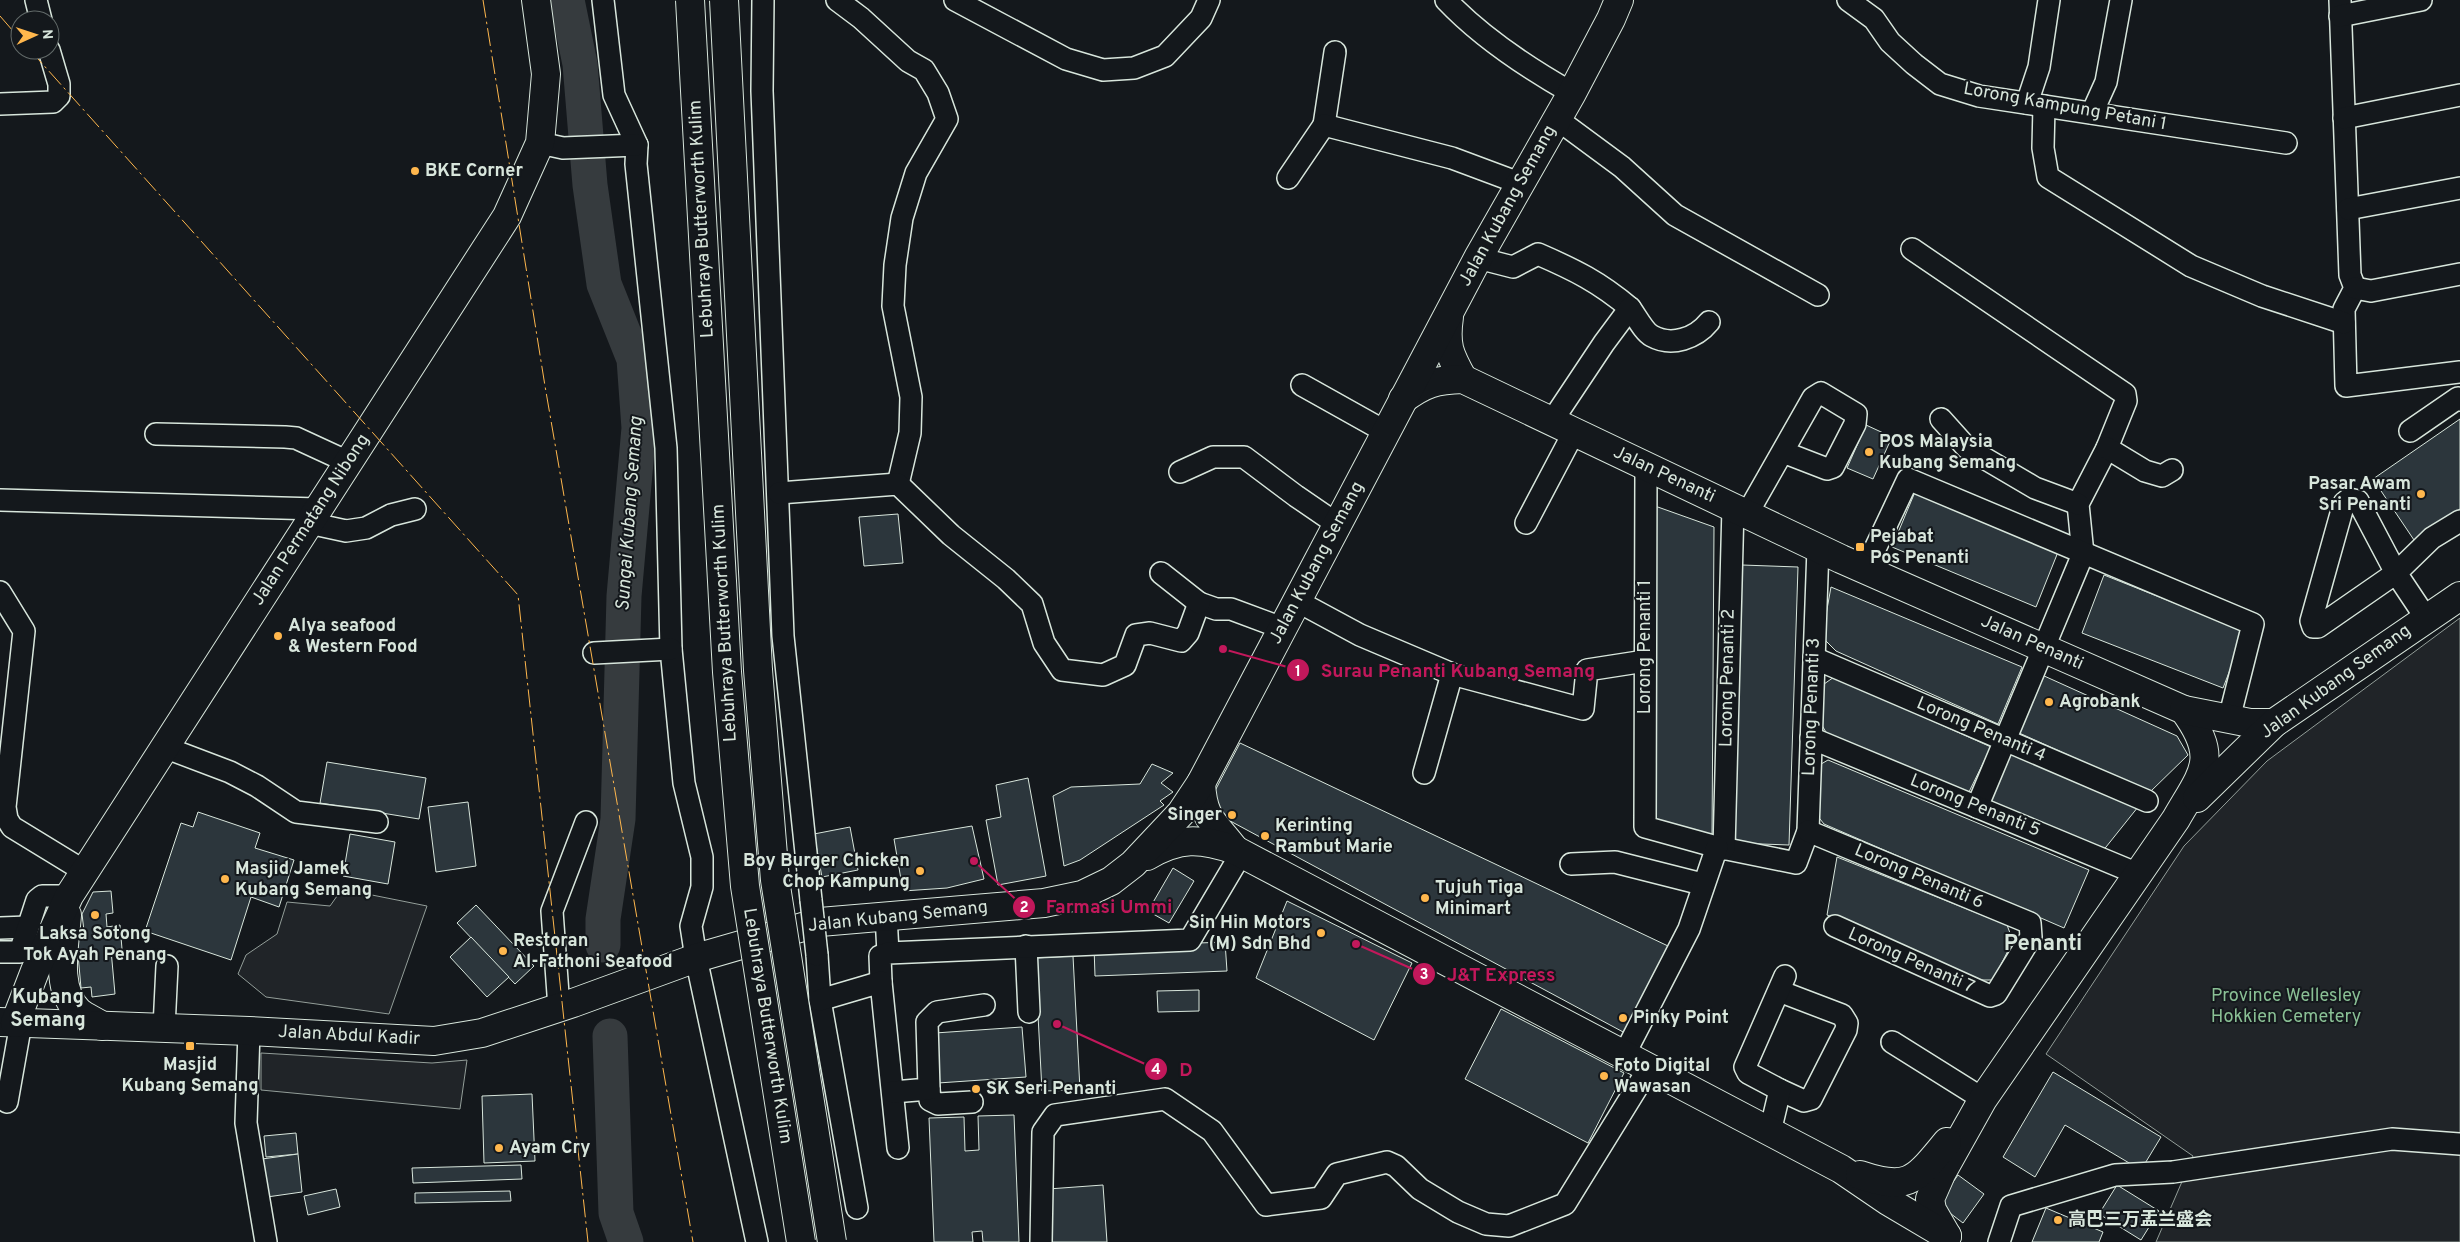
<svg xmlns="http://www.w3.org/2000/svg" width="2460" height="1242" viewBox="0 0 2460 1242" font-family="Overpass,'Noto Sans SC',sans-serif">
<style>
.green{fill:#202428;stroke:#939e99}
.lines{fill:none;stroke-linecap:round;stroke-linejoin:round}
.river{stroke:#363b3e;stroke-width:35}
.building{fill:#2c363c;stroke:#d8e6dc}
.minor-casing{stroke:#d8e6dc;stroke-width:24}
.major-casing{stroke:#d8e6dc;stroke-width:30}
.minor{stroke:#14181c;stroke-width:21}
.major{stroke:#14181c;stroke-width:28}
.minor-bridge-casing{stroke:#d8e6dc;stroke-width:24;stroke-linecap:butt}
.highway-bridge-casing{stroke:#d8e6dc;stroke-width:30;stroke-linecap:butt}
.minor-bridge{stroke:#14181c;stroke-width:21}
.highway-bridge{stroke:#14181c;stroke-width:28}
.power{stroke:#ffb74d;stroke-width:1;stroke-dasharray:18 4 2.5 4;stroke-linecap:butt}
.poi-dot{fill:#ffb74d;stroke:#14181c;stroke-width:2}
.labels{text-anchor:middle;dominant-baseline:central;stroke-width:4;stroke-linejoin:round;paint-order:stroke}
.street-label{font-size:18px;fill:#d8e6dc;stroke:#14181c}
.poi-label{font-size:18px;font-weight:bold;fill:#d8e6dc;stroke:#14181c;text-anchor:start}
.park-label{font-size:18px;fill:#8ac095;stroke:#14181c}
.water-label{font-size:19px;font-style:italic;fill:#d8e6dc;stroke:#14181c}
.quarter-label{font-size:20px;font-weight:bold;fill:#d8e6dc;stroke:#14181c}
.district-label{font-size:22px;font-weight:bold;fill:#d8e6dc;stroke:#14181c}
.leader{fill:none;stroke:#c2185b;stroke-width:2}
.callout-dot{fill:#c2185b;stroke:#14181c;stroke-width:2}
.mark-label{font-size:15px;text-anchor:middle;font-weight:bold;fill:#fff}
.callout-label{font-size:19px;text-anchor:middle;font-weight:bold;fill:#c2185b;stroke:#14181c;stroke-width:4;stroke-linejoin:round;paint-order:stroke}
</style>
<rect width="100%" height="100%" fill="#14181c"/>
<g class="green">
<polygon points="2460,618 2460,1242 2156,1242 2193,1156 2046,1054 2184,846 2267,761"/>
<polygon points="342,889 427,906 389,1014 266,997 238,974 246,955 277,934 287,902 330,906"/>
<polygon points="261,1053 432,1063 467,1060 460,1109 261,1090"/>
</g>
<g class="lines">
<g class="river">
<polyline points="567,0 580,64 590,185 604,284 634,359 639,428 624,596 618,819 603,919 603,945"/>
<polyline points="610,1036 616,1213 626,1242"/>
</g>
</g>
<g class="building">
<polygon points="2460,419 2460,509 2414,540 2373,479"/>
<polygon points="1866,425 1892,437 1873,479 1847,468"/>
<polygon points="1915,492 2058,552 2036,607 1892,547"/>
<polygon points="1655,506 1714,527 1712,839 1654,821"/>
<polygon points="898,514 903,563 864,566 859,517"/>
<polygon points="1742,565 1798,567 1789,845 1733,843"/>
<polygon points="2104,575 2245,631 2223,688 2082,633"/>
<polygon points="1831,587 2022,667 1998,724 1836,651 1822,637"/>
<polygon points="2042,675 2177,736 2188,755 2150,792 2017,732"/>
<polygon points="1834,677 1991,747 1967,796 1827,734 1819,720 1817,689"/>
<polygon points="1240,743 1668,946 1625,1033 1206,808"/>
<polygon points="2011,753 2138,807 2102,852 1989,805"/>
<polygon points="1828,760 2089,870 2064,928 1824,824 1816,814 1816,767"/>
<polygon points="327,762 426,778 419,819 320,803"/>
<polygon points="1152,764 1173,773 1161,783 1173,792 1160,801 1164,805 1080,860 1064,866 1053,796 1071,787 1140,784"/>
<polygon points="1028,778 1046,876 998,885 986,820 1001,817 996,785"/>
<polygon points="468,802 476,866 436,872 428,807"/>
<polygon points="198,812 260,833 255,848 294,860 279,907 251,897 231,960 145,931 181,823 193,827"/>
<polygon points="972,826 984,879 947,888 903,891 894,839"/>
<polygon points="850,827 858,870 822,877 814,834"/>
<polygon points="350,834 395,842 388,884 343,876"/>
<polygon points="1837,857 2007,925 2013,941 1993,980 1979,980 1827,915"/>
<polygon points="1173,868 1194,881 1169,923 1148,911"/>
<polygon points="111,891 113,913 106,914 107,927 120,925 122,949 111,950 115,994 92,997 91,987 81,988 76,932 84,931 82,914 93,892"/>
<polygon points="1287,901 1412,963 1374,1040 1256,978"/>
<polygon points="476,905 534,966 515,984 457,923"/>
<polygon points="471,937 509,977 487,997 450,957"/>
<polygon points="1225,942 1227,971 1095,976 1094,947"/>
<polygon points="1073,956 1080,1090 1042,1091 1035,958"/>
<polygon points="1199,990 1199,1011 1158,1012 1157,991"/>
<polygon points="1501,1009 1624,1073 1588,1143 1465,1079"/>
<polygon points="1022,1027 1026,1077 938,1083 935,1033"/>
<polygon points="2053,1072 2161,1137 2141,1170 2065,1125 2035,1177 2003,1157"/>
<polygon points="532,1094 535,1161 484,1163 482,1096"/>
<polygon points="1014,1115 1019,1242 983,1242 982,1231 972,1232 973,1242 934,1242 929,1118 964,1117 965,1151 979,1150 978,1116"/>
<polygon points="296,1133 298,1154 266,1157 264,1136"/>
<polygon points="298,1154 302,1192 267,1197 262,1159"/>
<polygon points="521,1165 522,1179 413,1183 412,1168"/>
<polygon points="1958,1175 1984,1194 1963,1223 1938,1204"/>
<polygon points="1103,1185 1107,1242 1052,1242 1048,1189"/>
<polygon points="2117,1185 2159,1211 2141,1240 2099,1214"/>
<polygon points="336,1189 340,1207 308,1215 304,1196"/>
<polygon points="510,1191 511,1201 415,1203 415,1193"/>
<polygon points="2046,1208 2103,1232 2099,1242 2032,1242"/>
</g>
<g class="lines">
<g class="minor-casing">
<g id="minor">
<polyline points="36,0 41,20"/>
<polyline points="603,0 614,95 637,145 636,164 666,448 671,649 684,783 702,857 702,887 691,926 696,958 757,1242"/>
<polyline points="763,0 762,91 783,636 811,900"/>
<polyline points="837,0 861,18 908,61 924,70 938,93 947,119 916,173 902,218 895,265 893,306 911,397 910,433 898,484"/>
<polyline points="955,0 1066,59 1103,70 1134,68 1165,56 1201,18 1209,0"/>
<path d="M1446,0C1482,38 1526,67 1572,93"/>
<polyline points="1848,0 1874,19 1890,42 1914,64 1940,84 1979,96 2286,143"/>
<polyline points="2340,0 2350,275 2355,288 2344,309 2346,386 2460,372"/>
<polyline points="2340,16 2421,0"/>
<polyline points="2027,103 2039,67 2049,0"/>
<polyline points="0,104 53,102 59,96 59,84 49,50"/>
<polyline points="2044,106 2043,148 2048,177 2191,266 2262,296 2344,323"/>
<polyline points="2092,113 2106,82 2121,0"/>
<polyline points="2344,118 2460,95"/>
<polyline points="1557,119 1622,167 1675,215 1818,295"/>
<polyline points="1324,125 1335,52"/>
<polyline points="540,143 563,148 637,145"/>
<polyline points="1288,178 1324,125 1452,158 1519,183"/>
<polyline points="2348,209 2460,188"/>
<polyline points="1912,249 2125,394 2126,401 2107,448 2078,504 2083,554 1977,807"/>
<path d="M1478,258L1513,267L1538,254C1575,270 1599,282 1630,308"/>
<polyline points="2355,288 2371,291 2460,274"/>
<polyline points="1302,385 1386,432"/>
<polyline points="1941,419 1967,448 2035,488 2078,504"/>
<path d="M1552,421L1604,343L1630,308C1636,316 1644,332 1652,336C1672,347 1696,338 1709,322"/>
<polyline points="2410,431 2458,398 2460,400"/>
<polyline points="156,434 285,437 296,438 348,462"/>
<polyline points="2107,448 2145,471 2162,476 2172,470"/>
<polyline points="1646,466 1645,827 1717,847 1796,863 1808,831 1818,548"/>
<polyline points="1180,472 1213,457 1244,457 1296,496 1337,524"/>
<polyline points="779,493 898,484 951,535 1006,579 1032,604 1044,643 1062,670 1103,675 1125,665 1136,635 1150,633 1181,641 1188,633 1199,603 1216,609 1231,609 1282,628"/>
<polyline points="0,500 318,509"/>
<polyline points="1747,514 1813,398 1821,393 1856,414 1855,424 1833,467 1827,469 1783,452"/>
<polyline points="309,523 346,531 366,528 391,515 415,509"/>
<polyline points="1526,523 1574,432"/>
<polyline points="1865,570 1908,479 2253,624 2229,719"/>
<polyline points="1161,573 1199,603"/>
<polyline points="0,592 24,631 5,807 7,819 12,827 84,871"/>
<polyline points="1297,601 1360,635 1452,674 1583,709 1587,670 1645,661"/>
<polyline points="2426,618 2396,573 2358,501 2349,499 2344,503 2311,621 2313,627 2318,627 2396,573 2432,538 2460,521"/>
<polyline points="594,653 671,649"/>
<polyline points="1814,658 2147,801"/>
<polyline points="1811,738 2138,874"/>
<polyline points="164,747 230,772 257,786 296,812 377,822"/>
<polyline points="1424,773 1452,674"/>
<polyline points="1808,831 2030,923 2031,937 1996,994 1990,996 1835,926"/>
<polyline points="1724,849 1733,507"/>
<polyline points="1571,864 1615,862 1702,884"/>
<polyline points="886,915 888,953"/>
<polyline points="0,928 28,927"/>
<polyline points="1026,946 1029,1012"/>
<polyline points="0,952 20,952 37,900 42,896 69,896"/>
<polyline points="817,955 820,1000 857,1208"/>
<polyline points="881,982 880,956 888,953 1190,940 1241,854"/>
<polyline points="1779,991 1842,1015 1847,1023 1846,1030 1811,1099 1804,1101 1780,1090"/>
<polyline points="820,1000 881,982 898,1148"/>
<polyline points="559,1008 552,911 586,822"/>
<polyline points="164,1028 167,966"/>
<polyline points="249,1031 246,1123 266,1242"/>
<polyline points="1892,1042 1983,1099"/>
<polyline points="1624,1055 1689,929 1717,847"/>
<polyline points="929,1089 930,1100 938,1104 972,1102"/>
<polyline points="893,1092 929,1089 927,1022 937,1012 984,1005"/>
<polyline points="7,1102 21,1023"/>
<polyline points="1770,1132 1780,1090 1748,1073 1745,1067 1785,976"/>
<polyline points="1041,1242 1043,1132 1055,1115 1165,1099 1212,1131 1266,1205 1321,1198 1337,1174 1387,1162 1396,1166 1420,1189 1458,1212 1486,1224 1509,1226 1565,1204 1649,1068"/>
<polyline points="1999,1242 2011,1206 2115,1175 2173,1172 2392,1139 2460,1144"/>
</g>
</g>
<g class="major-casing">
<g id="major">
<path d="M1449,317C1445,345 1449,354 1463,379"/>
<path d="M1403,399C1425,383 1435,380 1463,379L1841,559L2184,710C2220,759 2203,772 2176,819L1983,1099L1941,1174L1930,1199L1932,1210L1947,1236"/>
<polyline points="2184,710 2250,723 2274,723"/>
<path d="M1201,783C1203,820 1214,822 1235,850"/>
<polyline points="2197,798 2274,723 2460,596"/>
<path d="M1147,856C1180,837 1200,838 1235,850L1841,1169L1888,1201L1947,1236"/>
<path d="M67,915C65,944 54,989 79,1012C85,1017 95,1021 102,1026"/>
<polyline points="0,1022 249,1031 434,1041 482,1033 573,1003 696,958 820,922 1044,903 1082,895 1111,881 1133,864 1181,813 1201,783 1478,258 1572,93 1611,19 1619,0"/>
<polyline points="15,1023 35,971 69,896 507,216 540,143 546,74 536,0"/>
<path d="M1860,1175C1910,1192 1916,1179 1947,1142"/>
</g>
</g>
<use href="#minor" class="minor"/>
<use href="#major" class="major"/>
<g class="minor-bridge-casing">
<polyline id="minor-bridge" points="811,900 817,955"/>
</g>
<g class="highway-bridge-casing">
<g id="highway-bridge">
<polyline points="690,0 727,672 745,886 801,1242"/>
<polyline points="724,0 758,670 775,880 832,1242"/>
</g>
</g>
<use href="#minor-bridge" class="minor-bridge"/>
<use href="#highway-bridge" class="highway-bridge"/>
<g class="power">
<polyline points="483,0 545,386 693,1242"/>
<polyline points="0,16 20,39"/>
<polyline points="30,50 518,595 588,1242"/>
</g>
</g>
<g class="poi-dot">
<circle cx="415" cy="171" r="5"/>
<circle cx="1869" cy="452" r="5"/>
<circle cx="2421" cy="494" r="5"/>
<rect x="1855" y="542" width="10" height="10" rx="2.5"/>
<circle cx="278" cy="636" r="5"/>
<circle cx="2049" cy="702" r="5"/>
<circle cx="1232" cy="815" r="5"/>
<circle cx="1265" cy="836" r="5"/>
<circle cx="920" cy="871" r="5"/>
<circle cx="225" cy="879" r="5"/>
<circle cx="1425" cy="898" r="5"/>
<circle cx="95" cy="915" r="5"/>
<circle cx="1321" cy="933" r="5"/>
<circle cx="503" cy="951" r="5"/>
<circle cx="1623" cy="1018" r="5"/>
<rect x="185" y="1041" width="10" height="10" rx="2.5"/>
<circle cx="1604" cy="1076" r="5"/>
<circle cx="976" cy="1089" r="5"/>
<circle cx="499" cy="1148" r="5"/>
<circle cx="2058" cy="1220" r="5"/>
</g>
<g class="labels">
<g class="street-label">
<text transform="translate(2065 107) rotate(10)">Lorong Kampung Petani 1</text>
<text transform="translate(1508 206) rotate(-61)">Jalan Kubang Semang</text>
<text transform="translate(702 219) rotate(-93)">Lebuhraya Butterworth Kulim</text>
<text transform="translate(1664 475) rotate(25)">Jalan Penanti</text>
<text transform="translate(311 520) rotate(-57)">Jalan Permatang Nibong</text>
<text transform="translate(1317 563) rotate(-62)">Jalan Kubang Semang</text>
<text transform="translate(725 623) rotate(-93)">Lebuhraya Butterworth Kulim</text>
<text transform="translate(2032 643) rotate(24)">Jalan Penanti</text>
<text transform="translate(1645 647) rotate(-90)">Lorong Penanti 1</text>
<text transform="translate(1728 678) rotate(-89)">Lorong Penanti 2</text>
<text transform="translate(2336 682) rotate(-36)">Jalan Kubang Semang</text>
<text transform="translate(1812 707) rotate(-88)">Lorong Penanti 3</text>
<text transform="translate(1981 730) rotate(23)">Lorong Penanti 4</text>
<text transform="translate(1975 806) rotate(22)">Lorong Penanti 5</text>
<text transform="translate(1919 877) rotate(23)">Lorong Penanti 6</text>
<text transform="translate(898 917) rotate(-6)">Jalan Kubang Semang</text>
<text transform="translate(1911 961) rotate(24)">Lorong Penanti 7</text>
<text transform="translate(767 1026) rotate(81)">Lebuhraya Butterworth Kulim</text>
<text transform="translate(349 1036) rotate(3)">Jalan Abdul Kadir</text>
</g>
<g class="poi-label">
<text x="425" y="171">BKE Corner</text>
<text x="1879" y="442">POS Malaysia<tspan x="1879" dy="21">Kubang Semang</tspan></text>
<text x="2411" y="484" text-anchor="end">Pasar Awam<tspan x="2411" dy="21">Sri Penanti</tspan></text>
<text x="1870" y="537">Pejabat<tspan x="1870" dy="21">Pos Penanti</tspan></text>
<text x="288" y="626">Alya seafood<tspan x="288" dy="21">&amp; Western Food</tspan></text>
<text x="2059" y="702">Agrobank</text>
<text x="1222" y="815" text-anchor="end">Singer</text>
<text x="1275" y="826">Kerinting<tspan x="1275" dy="21">Rambut Marie</tspan></text>
<text x="910" y="861" text-anchor="end">Boy Burger Chicken<tspan x="910" dy="21">Chop Kampung</tspan></text>
<text x="235" y="869">Masjid Jamek<tspan x="235" dy="21">Kubang Semang</tspan></text>
<text x="1435" y="888">Tujuh Tiga<tspan x="1435" dy="21">Minimart</tspan></text>
<text x="1311" y="923" text-anchor="end">Sin Hin Motors<tspan x="1311" dy="21">(M) Sdn Bhd</tspan></text>
<text x="95" y="934" text-anchor="middle">Laksa Sotong<tspan x="95" dy="21">Tok Ayah Penang</tspan></text>
<text x="513" y="941">Restoran<tspan x="513" dy="21">Al-Fathoni Seafood</tspan></text>
<text x="1633" y="1018">Pinky Point</text>
<text x="190" y="1065" text-anchor="middle">Masjid<tspan x="190" dy="21">Kubang Semang</tspan></text>
<text x="1614" y="1066">Foto Digital<tspan x="1614" dy="21">Wawasan</tspan></text>
<text x="986" y="1089">SK Seri Penanti</text>
<text x="509" y="1148">Ayam Cry</text>
<text x="2068" y="1220">高巴三万盂兰盛会</text>
</g>
<g class="park-label">
<text x="2286" y="996">Province Wellesley<tspan x="2286" dy="21">Hokkien Cemetery</tspan></text>
</g>
<g class="water-label">
<text transform="translate(630 514) rotate(-86)">Sungai Kubang Semang</text>
</g>
<g class="quarter-label">
<text x="48" y="998">Kubang<tspan x="48" dy="23">Semang</tspan></text>
</g>
<g class="district-label">
<text x="2043" y="944">Penanti</text>
</g>
</g>
<path class="leader" d="M1223 649L1298 670M974 861L1024 907M1356 944L1424 974M1057 1024L1156 1069"/>
<g class="callout-dot">
<circle cx="1223" cy="649" r="5"/>
<circle cx="974" cy="861" r="5"/>
<circle cx="1356" cy="944" r="5"/>
<circle cx="1057" cy="1024" r="5"/>
<circle cx="1298" cy="670" r="12"/>
<circle cx="1024" cy="907" r="12"/>
<circle cx="1424" cy="974" r="12"/>
<circle cx="1156" cy="1069" r="12"/>
</g>
<g class="mark-label">
<text x="1298" y="676">1</text>
<text x="1024" y="912">2</text>
<text x="1424" y="979">3</text>
<text x="1156" y="1074">4</text>
</g>
<g class="callout-label">
<text x="1458" y="677">Surau Penanti Kubang Semang</text>
<text x="1109" y="913">Farmasi Ummi</text>
<text x="1501" y="981">J&amp;T Express</text>
<text x="1186" y="1076">D</text>
</g>
<g transform="translate(35 35) rotate(87)"><circle r="24" fill="#14181c" stroke="#626a69"/>
<path d="M0-4L9 19L0 12L-9 19Z" fill="#ffb74d"/>
<text y="-8" font-size="14" font-weight="bold" text-anchor="middle" fill="#d8e6dc">N</text>
</g>
</svg>
